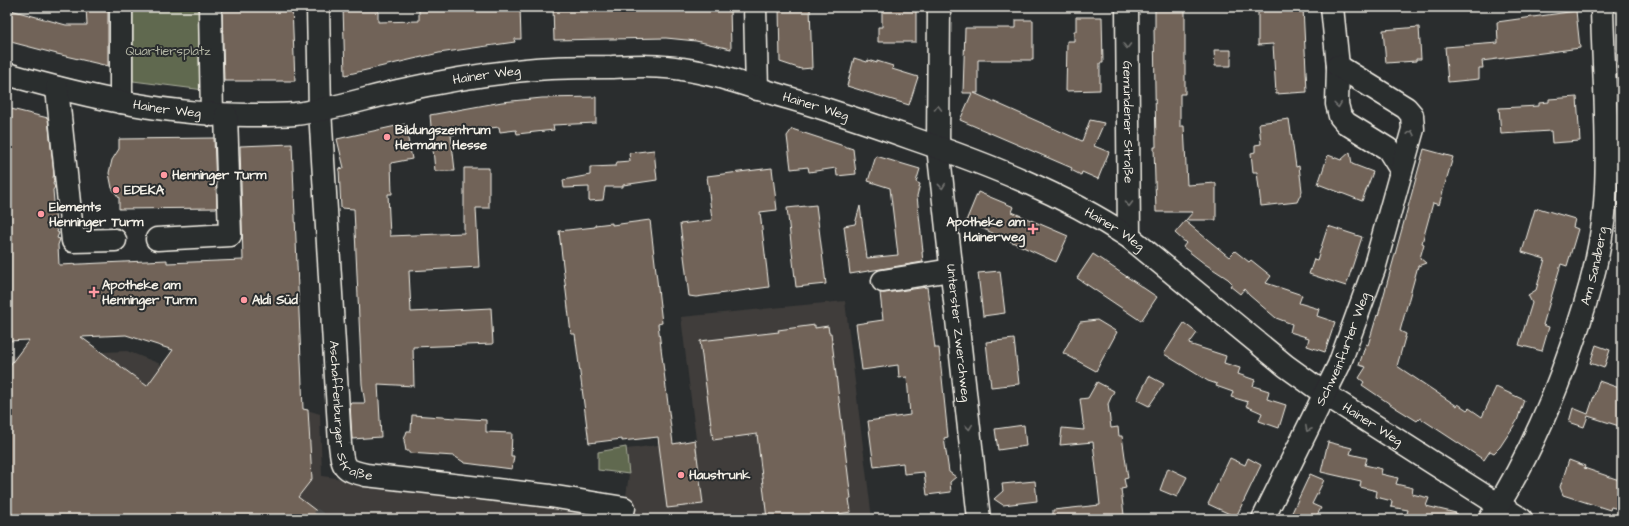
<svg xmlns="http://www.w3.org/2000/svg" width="1629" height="526" viewBox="0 0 1629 526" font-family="'Architects Daughter',sans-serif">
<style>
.built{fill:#3f3d3b}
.green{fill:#60694f;stroke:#aaad9c}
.building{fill:#716358;stroke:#f4f1e8;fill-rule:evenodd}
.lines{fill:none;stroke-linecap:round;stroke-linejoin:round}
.minor-tunnel{stroke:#484a4a;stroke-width:22;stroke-dasharray:22 11;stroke-linecap:butt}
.minor-casing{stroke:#f4f1e8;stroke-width:25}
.minor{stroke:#2a2d2e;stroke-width:22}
.oneway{stroke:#71726f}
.poi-dot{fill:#ff9aa2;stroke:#2a2d2e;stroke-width:1.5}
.labels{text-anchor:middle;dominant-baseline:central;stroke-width:4;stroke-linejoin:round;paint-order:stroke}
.park-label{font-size:13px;fill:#b1b4a3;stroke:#2a2d2e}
.street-label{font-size:13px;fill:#f4f1e8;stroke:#2a2d2e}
.poi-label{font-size:13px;font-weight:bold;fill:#f4f1e8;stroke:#2a2d2e;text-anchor:start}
</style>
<rect width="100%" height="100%" fill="#2a2d2e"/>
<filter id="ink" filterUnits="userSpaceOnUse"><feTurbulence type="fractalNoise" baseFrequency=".025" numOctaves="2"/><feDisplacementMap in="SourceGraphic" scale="8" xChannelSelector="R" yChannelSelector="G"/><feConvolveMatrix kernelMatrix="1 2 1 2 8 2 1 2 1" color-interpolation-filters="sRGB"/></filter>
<g filter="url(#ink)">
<polygon class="built" points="845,301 872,519 7,519 7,356 127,351 163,365 320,414 322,476 623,518 629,474 627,449 696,440 681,317"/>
<g class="green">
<polygon points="133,7 201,7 204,90 133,81"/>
<polygon points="626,447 629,474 598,470 598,452"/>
</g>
<g class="building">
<polygon points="86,7 108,7 108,66 57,54 7,41 7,9 66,25 87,25"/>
<polygon points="222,7 292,7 295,81 224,81"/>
<polygon points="343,7 378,7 378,22 419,21 419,7 444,7 444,10 485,9 485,7 520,7 521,39 514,39 515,42 439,53 345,75"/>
<polygon points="553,7 730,7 731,49 696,41 666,38 554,40"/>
<polygon points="779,7 810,7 812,68 801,69 780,62"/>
<polygon points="884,7 916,7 916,42 878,42 878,27 882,27 882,11 884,11"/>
<polygon points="1155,7 1185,7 1185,94 1180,94 1180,126 1184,126 1187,185 1216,183 1216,220 1186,220 1193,212 1156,212 1154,147 1156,147 1154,29 1155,29"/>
<polygon points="1258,7 1303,7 1307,92 1276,94 1273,44 1258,45"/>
<polygon points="1576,11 1580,48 1482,61 1483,68 1479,68 1479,79 1448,82 1445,47 1498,43 1497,22"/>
<polygon points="1076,17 1102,17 1103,63 1100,63 1100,90 1066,91 1067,41 1074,41 1074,31 1076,31"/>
<polygon points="1016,20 1033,20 1033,60 978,60 978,93 974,93 1082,141 1090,120 1104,123 1094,146 1109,152 1098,179 1082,172 1081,175 1071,170 1072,168 960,120 972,93 963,93 965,28 1016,28"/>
<polygon points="1419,27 1421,59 1416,59 1416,61 1386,63 1383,30"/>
<polygon points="1214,50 1231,50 1231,66 1215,66"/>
<polygon points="854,58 867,62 868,60 877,63 877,61 893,66 892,69 918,77 909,105 847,86"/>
<polygon points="596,97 596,123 553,125 554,130 517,134 516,130 500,132 499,127 457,132 457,134 451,135 455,171 435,171 430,115 502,102 542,98"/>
<polygon points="1577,97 1580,141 1552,143 1551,131 1501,134 1499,108 1539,106 1539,103 1549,102 1549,99"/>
<path d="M7,108L48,118L54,175L53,177L54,181L53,184L55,187L53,190L56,225L59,226L57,232L59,233L57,238L60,239L58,245L59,265L167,260V263L243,260L240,146L292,144L303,409L308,410L312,479L298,497L327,519H7V369L29,340L7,341ZM126,335L173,350L147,386L81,337Z"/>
<polygon points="1289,119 1296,167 1299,166 1302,191 1297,202 1261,206 1257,172 1253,172 1251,153 1255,152 1255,145 1261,144 1259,123"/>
<polygon points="405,124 412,159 391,163 392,194 388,194 390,236 464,233 464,168 489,168 489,208 476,208 479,267 409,271 411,312 491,308 493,344 413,347 414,386 378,384 381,437 352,439 350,403 365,403 362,384 354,209 341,208 339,169 344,168 337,139"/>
<polygon points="792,129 853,149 856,174 837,176 836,168 809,172 808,167 791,169 787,136"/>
<polygon points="214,138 217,208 119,209 119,198 112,188 109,173 112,160 119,149 119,139"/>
<polygon points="1424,149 1453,157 1439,205 1433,203 1422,243 1424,244 1420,258 1426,263 1418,266 1400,331 1406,334 1397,366 1457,406 1458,404 1467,410 1469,408 1482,417 1496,387 1524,400 1517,421 1500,447 1494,453 1490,451 1484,460 1420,418 1417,421 1396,408 1362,385 1364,382 1359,378 1366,367 1359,365 1366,344 1368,345 1377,315 1378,316"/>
<polygon points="654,150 657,180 623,185 623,187 605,187 603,200 589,201 589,187 564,188 563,180 590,175 590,167 616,166 617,162 630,161 629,153"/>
<polygon points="1350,152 1352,164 1373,172 1362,201 1318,184 1328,155 1341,160"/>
<polygon points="876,156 920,169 916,182 920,184 917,196 923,252 922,252 923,262 850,274 844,226 855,224 860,206 867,258 898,255 890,188 868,181"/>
<polygon points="772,168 777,210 760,212 769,287 696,297 689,296 680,224 712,220 707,176"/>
<polygon points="978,192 1014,207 1012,212 1068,236 1056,262 966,221"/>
<polygon points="816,205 826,284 796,287 787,208"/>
<polygon points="1538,208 1575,219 1573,227 1578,229 1567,266 1561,264 1543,325 1549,327 1542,351 1519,345 1532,303 1528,295 1536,290 1545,259 1522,252 1535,209 1537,210"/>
<polygon points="650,220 662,323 658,324 673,444 695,440 703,504 667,508 658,437 622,441 622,439 589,443 575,334 571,334 559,231 595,227 595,225 612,223 612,225"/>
<polygon points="1185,221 1229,257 1235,251 1249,262 1251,260 1271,276 1266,283 1302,295 1299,303 1319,309 1317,316 1335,322 1325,352 1307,346 1309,338 1290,332 1292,324 1276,318 1249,295 1244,289 1240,294 1230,286 1232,283 1228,279 1205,264 1183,247 1186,243 1175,233"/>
<polygon points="1328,226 1362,237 1346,286 1309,274 1314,259 1317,260"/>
<polygon points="1093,254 1157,297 1141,321 1077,278"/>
<polygon points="1000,271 1005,313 983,316 978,273"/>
<polygon points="927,287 935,348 939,348 948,437 944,438 949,472 956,477 950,482 951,492 927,495 924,472 904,474 903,463 874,467 868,421 910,415 907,377 899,378 898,365 862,370 856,324 883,320 880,293 885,293"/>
<polygon points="1097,320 1117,332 1096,371 1063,353 1080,322"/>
<polygon points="1184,323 1197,333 1189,344 1226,356 1224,363 1240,368 1238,374 1255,380 1253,386 1269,391 1267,399 1286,405 1279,428 1259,421 1262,413 1246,406 1248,402 1231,397 1233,392 1216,386 1217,384 1208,381 1164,354"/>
<polygon points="815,325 815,328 828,326 829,333 831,333 851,499 849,499 851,512 838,514 838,516 816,519 767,519 757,434 713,440 700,341 779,332 778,330"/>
<polygon points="1014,339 1019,384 991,387 986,342"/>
<polygon points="1596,345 1610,350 1604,368 1590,363"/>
<polygon points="1149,376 1164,384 1149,406 1137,400"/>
<polygon points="1599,381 1622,389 1622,419 1619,426 1588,416 1584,427 1569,422 1573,408 1588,414"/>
<polygon points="1097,382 1114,391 1108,404 1111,428 1118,427 1119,436 1122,436 1128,478 1124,479 1126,488 1121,489 1124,515 1086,519 1053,519 1053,510 1100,505 1093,442 1060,445 1062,428 1084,430 1080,399 1088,398"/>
<polygon points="412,415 486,420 486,432 512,433 511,456 514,456 512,469 465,463 454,456 409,453 409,451 406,451 404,440 407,431 411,431"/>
<polygon points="1024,425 1026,446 998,450 995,429"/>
<polygon points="1328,442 1352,448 1350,454 1367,458 1365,465 1382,469 1381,474 1398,478 1396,484 1413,488 1412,494 1429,498 1426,506 1456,513 1456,519 1414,519 1406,517 1408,510 1391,507 1392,501 1376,497 1377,491 1360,487 1361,481 1321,472"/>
<polygon points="1230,458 1245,465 1248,458 1261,465 1236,517 1208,504"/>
<polygon points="1569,460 1585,466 1584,468 1622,481 1622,510 1611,507 1610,510 1563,495 1560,487"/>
<polygon points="1168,468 1187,477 1177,497 1160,490"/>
<polygon points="1310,474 1324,480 1312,504 1321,508 1315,519 1289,519"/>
<polygon points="1035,481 1037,501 1003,505 994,499 1003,491 1002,484"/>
</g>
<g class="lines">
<polyline class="minor-tunnel" points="323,519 326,515"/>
<g class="minor-casing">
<g id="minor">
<polyline points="121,7 121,102"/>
<polyline points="210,7 212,115"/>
<path id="s1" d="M318,7L320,110L340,444C343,468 342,469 366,475L550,496L624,508"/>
<polyline points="755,7 757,89"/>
<path id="s2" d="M939,7L938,147L979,519"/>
<path id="s3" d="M1127,7L1129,237"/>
<polyline points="1332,7 1338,66 1337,104 1340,116 1346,123 1388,149 1401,170"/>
<path id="s4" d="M7,74C87,97 170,116 254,115C268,115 282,115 295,114C330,110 363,99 398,91C443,81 489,73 536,69C561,67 587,67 612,67C636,66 659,65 682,69C719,74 753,88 789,98C830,110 871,124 911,138C987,164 1062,193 1129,237L1286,366L1325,394L1521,519"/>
<polyline points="57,88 73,241 115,240"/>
<polyline points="157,239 230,235 226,115"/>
<polyline points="883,281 951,270"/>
<path id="s5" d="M1263,519L1339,365L1374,269L1413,129L1412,115L1406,108L1338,66"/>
<path id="s6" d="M1490,519C1525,464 1550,409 1571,347C1589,296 1604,243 1606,188C1609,128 1603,67 1602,7"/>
</g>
</g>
<use href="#minor" class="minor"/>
</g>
<defs><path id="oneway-chevron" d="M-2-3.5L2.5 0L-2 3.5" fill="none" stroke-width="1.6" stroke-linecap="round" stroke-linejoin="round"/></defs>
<g class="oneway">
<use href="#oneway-chevron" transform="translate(1127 46) rotate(89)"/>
<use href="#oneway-chevron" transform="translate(1338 105) rotate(83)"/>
<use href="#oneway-chevron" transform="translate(938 108) rotate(-89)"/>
<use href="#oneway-chevron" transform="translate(1411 133) rotate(-78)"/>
<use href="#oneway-chevron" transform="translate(942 186) rotate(84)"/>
<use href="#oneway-chevron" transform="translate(1129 204) rotate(89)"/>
<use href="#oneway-chevron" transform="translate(969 427) rotate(84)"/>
<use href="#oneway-chevron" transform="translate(1308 429) rotate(117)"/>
</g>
</g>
<g class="poi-dot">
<circle cx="387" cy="137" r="4"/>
<circle cx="164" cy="175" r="4"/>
<circle cx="116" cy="190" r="4"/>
<circle cx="41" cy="214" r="4"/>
<path d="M1031 223h4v4h4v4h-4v4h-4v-4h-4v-4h4z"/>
<path d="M92 286h4v4h4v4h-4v4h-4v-4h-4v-4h4z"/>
<circle cx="244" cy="300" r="4"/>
<circle cx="681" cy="475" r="4"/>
</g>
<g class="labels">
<g class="park-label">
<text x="168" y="51">Quartiersplatz</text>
</g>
<g class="street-label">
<text stroke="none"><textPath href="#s4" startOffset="488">Hainer Weg</textPath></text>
<text stroke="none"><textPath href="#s4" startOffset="823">Hainer Weg</textPath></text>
<text stroke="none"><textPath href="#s4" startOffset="164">Hainer Weg</textPath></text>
<text stroke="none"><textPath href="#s3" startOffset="115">Gemündener Straße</textPath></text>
<text stroke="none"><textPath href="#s4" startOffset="1147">Hainer Weg</textPath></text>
<text stroke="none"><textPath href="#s6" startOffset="275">Am Sandberg</textPath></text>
<text stroke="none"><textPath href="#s2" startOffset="327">Unterster Zwerchweg</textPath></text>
<text stroke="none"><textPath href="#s5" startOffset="188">Schweinfurter Weg</textPath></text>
<text stroke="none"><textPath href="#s1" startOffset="412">Aschaffenburger Straße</textPath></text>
<text stroke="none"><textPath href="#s4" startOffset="1471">Hainer Weg</textPath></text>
</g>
<g class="poi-label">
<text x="395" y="130">Bildungszentrum<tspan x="395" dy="15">Hermann Hesse</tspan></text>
<text x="172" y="175">Henninger Turm</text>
<text x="124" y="190">EDEKA</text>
<text x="49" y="207">Elements<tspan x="49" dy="15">Henninger Turm</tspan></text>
<text x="1025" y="222" text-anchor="end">Apotheke am<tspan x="1025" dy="15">Hainerweg</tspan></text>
<text x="102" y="285">Apotheke am<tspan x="102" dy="15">Henninger Turm</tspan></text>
<text x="252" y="300">Aldi Süd</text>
<text x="689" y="475">Haustrunk</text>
</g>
</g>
<rect width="1629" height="526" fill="none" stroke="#2a2d2e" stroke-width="24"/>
<rect x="12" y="12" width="1605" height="502" fill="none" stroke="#f4f1e8" stroke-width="1.5" filter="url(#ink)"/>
</svg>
